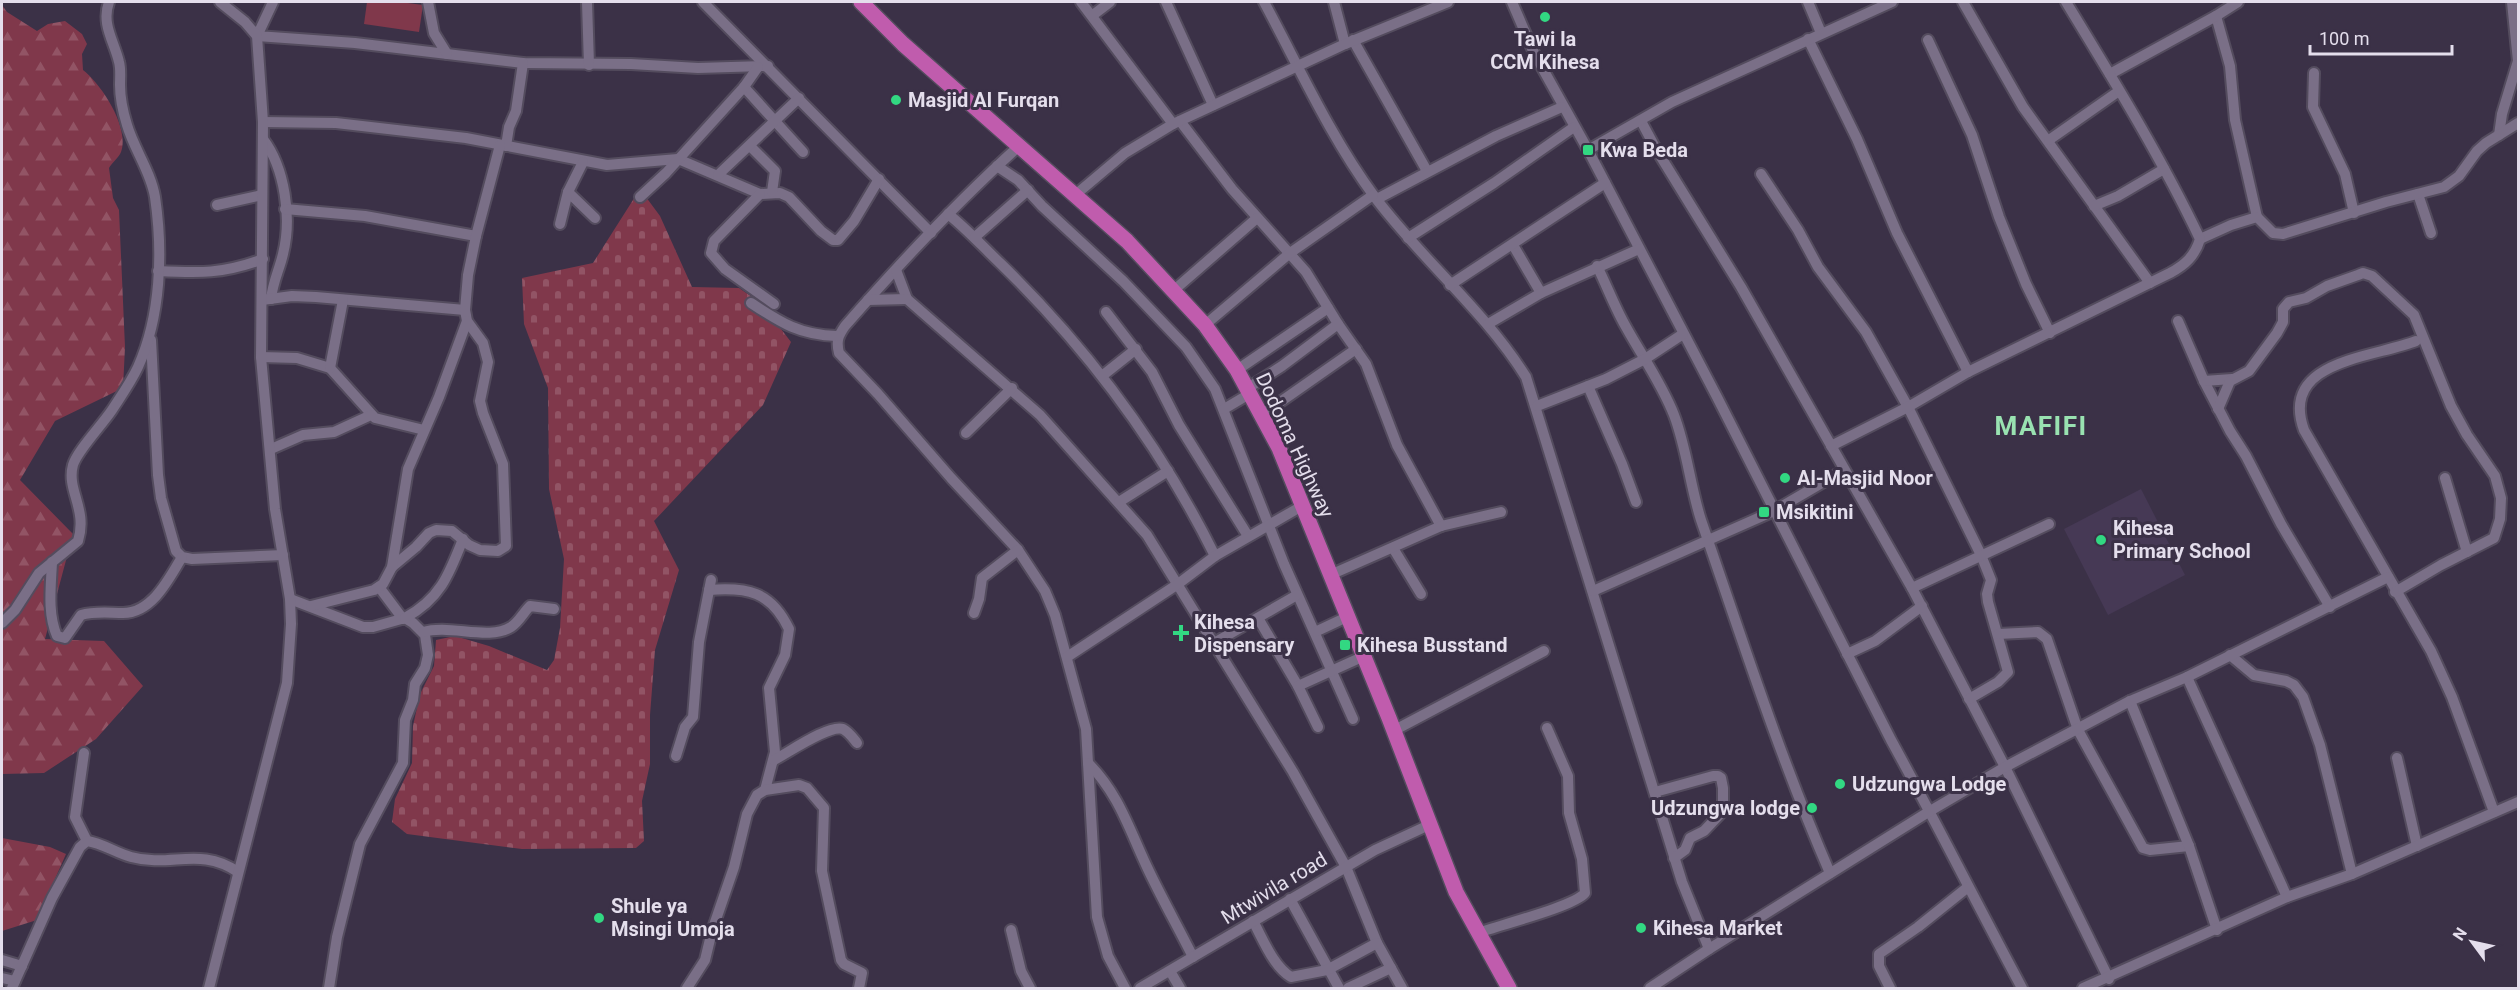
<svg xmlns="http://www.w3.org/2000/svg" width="2520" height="990" viewBox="0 0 2520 990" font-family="Roboto,sans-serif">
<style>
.built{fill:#463955}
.grass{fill:#80384b}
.forest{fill:url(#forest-firs)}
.cemetery{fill:url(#cemetery-stones)}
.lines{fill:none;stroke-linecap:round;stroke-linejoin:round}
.minor-casing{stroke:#544c5e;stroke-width:14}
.highway-casing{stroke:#544c5e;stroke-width:18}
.minor{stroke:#7a6f87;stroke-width:10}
.highway{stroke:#c05cad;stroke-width:15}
.poi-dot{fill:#32d882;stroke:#3b3147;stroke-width:2}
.labels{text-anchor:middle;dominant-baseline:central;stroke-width:6;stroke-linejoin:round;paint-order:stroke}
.poi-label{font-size:20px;font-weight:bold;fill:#e4deec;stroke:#3b3147;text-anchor:start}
.street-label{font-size:20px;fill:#e4deec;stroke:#3b3147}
.district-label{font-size:26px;font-weight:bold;letter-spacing:1.5px;fill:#99e2b1;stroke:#3b3147}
</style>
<defs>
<pattern id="forest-firs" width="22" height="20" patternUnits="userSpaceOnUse" patternTransform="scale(1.5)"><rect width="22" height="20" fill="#80384b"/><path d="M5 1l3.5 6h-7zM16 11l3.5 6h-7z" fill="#925465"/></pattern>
<pattern id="cemetery-stones" width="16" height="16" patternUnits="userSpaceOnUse" patternTransform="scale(1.5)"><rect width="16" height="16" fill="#80384b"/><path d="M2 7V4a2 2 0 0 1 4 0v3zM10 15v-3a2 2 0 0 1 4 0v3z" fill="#925465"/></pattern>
</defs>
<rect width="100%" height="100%" fill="#3b3147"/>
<polygon class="built" points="2141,489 2185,575 2108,615 2064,529"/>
<polygon class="grass" points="367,2 400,2 423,5 419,32 364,24"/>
<g class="forest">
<path d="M2,5L7,12L37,31L48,24L65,21L82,34L87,44L82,54L83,70C101,84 130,127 121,152C119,157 112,163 109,168L113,198L119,210L125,347L123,388L55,421L20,480L73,534L45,639L104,641L143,686L96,739L44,773L2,774Z"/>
<polygon points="2,838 50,847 66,854 37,920 2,931"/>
</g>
<polygon class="cemetery" points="640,189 660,216 692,287 739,288 761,303 791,342 763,405 654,521 679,570 655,650 650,715 650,764 642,801 644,841 636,848 522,849 407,834 392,822 395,799 412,763 413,726 420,694 434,666 436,640 455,636 489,646 547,670 554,660 560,628 564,559 549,489 548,388 524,324 522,278 593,263"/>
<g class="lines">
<g class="minor-casing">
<g id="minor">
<polyline points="273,2 257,36 355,43 523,63 631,64 698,68 768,66"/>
<polyline points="428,2 434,33 447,54"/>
<polyline points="587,2 589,65"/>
<polyline points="703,2 931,233"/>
<polyline points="1081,2 1173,124"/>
<polyline points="1166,2 1213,105"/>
<path d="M1264,2C1299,67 1330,136 1374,196C1421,259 1484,310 1526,377L1682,882L1709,949"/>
<polyline points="1334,2 1345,44"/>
<path d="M1512,2L1534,53L1588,150L1717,397L1891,740C1936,822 1978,906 2022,988"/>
<polyline points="1808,2 1821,33"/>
<polyline points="1963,2 2023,107 2150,283"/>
<polyline points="1093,15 1110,2"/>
<polyline points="2216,16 2230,66 2235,120 2257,217"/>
<polyline points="1808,39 1857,139 1897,233 1968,372"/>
<polyline points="1353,40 1427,171"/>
<polyline points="1928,40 1972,135 1999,217 2026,284 2050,333"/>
<polyline points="2314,73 2313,107 2345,174 2354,213"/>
<polyline points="2110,74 2216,16 2238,2"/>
<polyline points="744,87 803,152"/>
<polyline points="1180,121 1232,189 1306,272 1338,324 1366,364 1397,445 1441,526"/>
<polyline points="1641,121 1656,149 1741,287 1912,588 2005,767 2109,979"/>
<polyline points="263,122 336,123 466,138 607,165 678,159 760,194 780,193 789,197 821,231 833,240 838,240 854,221 879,179"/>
<polyline points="2499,135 2502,114 2518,61 2512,2"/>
<path d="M263,139C285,168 292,218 283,254C279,271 273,281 271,299"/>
<polyline points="2049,140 2119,91"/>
<polyline points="506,146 509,127 516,111 523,63"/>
<polyline points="750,146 775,171 772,192"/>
<path d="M1019,146C957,202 900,263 845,326C838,336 836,341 839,353L878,394L951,478L1018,550L1045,591L1055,615L1086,729L1097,917L1108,956L1125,988"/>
<polyline points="1588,150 1672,102 1892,2"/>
<polyline points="997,166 1018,180 1042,206 1123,281 1186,347 1215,389 1284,564 1353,719"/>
<polyline points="1761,174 1798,230 1818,267 1866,332 1908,407 1981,555 1991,580 1987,594 1988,602 2008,672 1998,682 1969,699"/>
<polyline points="718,175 799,98"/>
<polyline points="568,192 595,218"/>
<polyline points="760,194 714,241 711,253 725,269 774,304"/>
<polyline points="2418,194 2431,233"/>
<polyline points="1074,196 1125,153 1173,124 1345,44 1448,2"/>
<polyline points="640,197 666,173 744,87 758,67"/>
<polyline points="1377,199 1496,136 1562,107"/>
<polyline points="217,205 262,195"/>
<polyline points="2094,206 2118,196 2164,169"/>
<polyline points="285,209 365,216 476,236"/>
<path d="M948,214C967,229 983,247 1001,264C1088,349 1161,447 1215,556"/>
<polyline points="560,224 568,192 583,162"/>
<polyline points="975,237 1028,190"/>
<polyline points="1408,238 1494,183 1574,127"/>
<polyline points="2200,239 2231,225 2257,217 2273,233 2283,234 2386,202 2444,187 2459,176 2477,151 2486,143 2518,123"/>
<polyline points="1513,245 1541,293"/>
<path d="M1597,266C1607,286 1615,308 1626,327C1642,356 1662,384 1674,415C1687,449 1690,486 1701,520C1742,639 1780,758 1830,873"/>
<polyline points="896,270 907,299 1040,415 1147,535 1293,772 1346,867 1377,943 1402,988"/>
<path d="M158,271C200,273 223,274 263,259"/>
<polyline points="1450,285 1605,183"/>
<polyline points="1173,291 1257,218"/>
<polyline points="262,300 292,296 316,297 465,310"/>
<polyline points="868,300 907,299"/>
<path d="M751,303C781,323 800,335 837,336"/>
<polyline points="1106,312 1152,372 1179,425 1248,536"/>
<polyline points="2178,321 2204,381 2230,431 2246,456 2281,524 2330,607"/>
<polyline points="1488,324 1541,293 1639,249"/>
<polyline points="1205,325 1290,253 1373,195"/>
<polyline points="151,340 158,475 161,498 176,551 182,557 192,559 283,555"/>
<path d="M2416,341C2373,358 2279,360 2304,430L2431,651L2452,697L2494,812"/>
<polyline points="261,357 297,358 330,368 375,418 424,430"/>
<polyline points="330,368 343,300"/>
<polyline points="1237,370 1328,308"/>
<polyline points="1102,376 1136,349"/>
<polyline points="2204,381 2232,379"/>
<polyline points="1588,386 1622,464 1636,502"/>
<polyline points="1248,388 1282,366 1338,324"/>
<polyline points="1537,406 1606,379 1645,359 1683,334"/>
<polyline points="1224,409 1251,393"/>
<polyline points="2218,409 2230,381 2249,371 2277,333 2283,322 2283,309 2289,302 2306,298 2327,286 2358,275 2363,273 2372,276 2414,315 2451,406 2467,435 2495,476 2501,498 2500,519 2494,538 2441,565 2395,592"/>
<polyline points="1263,414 1356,349"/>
<polyline points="966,433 1012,388"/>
<path d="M1831,446L1908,407L1968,372L2170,273C2185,265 2195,256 2200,239C2161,157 2113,79 2066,2"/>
<polyline points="271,449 303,435 334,432 371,415"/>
<polyline points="2445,478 2467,552"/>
<polyline points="1119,502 1168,471"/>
<polyline points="1393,548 1421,594"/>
<path d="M52,562C51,586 47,613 57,636L65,638L81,615C95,611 109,613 123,613C152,613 169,579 182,557"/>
<polyline points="392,567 416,547 429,533 436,530 452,531 469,545 480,550 498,551 506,546 503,464 483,413 480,401 488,362 483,343 467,321 465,310 468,275 476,236 500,145"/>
<polyline points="1330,575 1441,526 1501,512"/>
<polyline points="379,587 403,619"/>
<polyline points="1912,588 2049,524"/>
<path d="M709,590C747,587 771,591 789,629L785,655L769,688L775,752L765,790"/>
<polyline points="1593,591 1774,511 1844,470"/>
<polyline points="290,599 363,627 373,627 405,618 413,623 425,635 428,655 425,668 415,684 413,700 405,720 403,763 360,844 337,937 329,988"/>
<polyline points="311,606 374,590 383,584 392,567 408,469 439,397 467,321"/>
<polyline points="974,613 979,599 982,578 1018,550"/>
<path d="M405,618C440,599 449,575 463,539"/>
<polyline points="1258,618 1298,686 1318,727"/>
<path d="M2,623L15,610L39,573L78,541C88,509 66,490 73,465C77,451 102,425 112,410C121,396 131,382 138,367C161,316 163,252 155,197C151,172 134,149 127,125C123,112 120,99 120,85C120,77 121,69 119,62C114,41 101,24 109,2"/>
<path d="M423,632C450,624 489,641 511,627C519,622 523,613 530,606L554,609"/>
<polyline points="1315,632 1347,617"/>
<polyline points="1998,634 2038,632 2047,639 2078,730 2143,848 2150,850 2189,846"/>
<polyline points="1214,643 1297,595"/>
<polyline points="1847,654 1875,641 1922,606"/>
<polyline points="2230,655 2254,675 2286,681 2294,685 2303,697 2320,745 2352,874"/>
<polyline points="1067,657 1178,584 1215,556 1302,506"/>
<polyline points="2187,677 2287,897"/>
<polyline points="1298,686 1362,657"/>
<polyline points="2130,701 2189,846 2217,930"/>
<polyline points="1393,731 1544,651"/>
<polyline points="84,753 75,817 87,841"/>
<polyline points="676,756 685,727 693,717 699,642 711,580"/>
<polyline points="2397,758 2417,846"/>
<path d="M774,760C788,753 829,724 843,729C849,732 853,738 857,743"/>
<path d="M1088,763C1119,794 1129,829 1147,867C1161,897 1178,927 1193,957"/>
<polyline points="1655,792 1713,776 1718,776 1721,778 1723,788 1723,811 1704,831 1690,838 1685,850 1674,858"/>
<polyline points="1290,899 1339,988"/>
<path d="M1253,921C1263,939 1273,966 1291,977L1327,970L1377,943"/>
<polyline points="1011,930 1021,971 1030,988"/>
<path d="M1478,933C1499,925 1573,907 1585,893L1582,859L1569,813L1568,776L1547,728"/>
<polyline points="2,960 22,966"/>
<polyline points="1170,971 1180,988"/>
<polyline points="2,978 15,981"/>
<path d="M12,988L52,898L80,847L87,841C102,843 116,853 131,857C171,868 200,846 238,872"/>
<polyline points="209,988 287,683 291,624 290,599 275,509 261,357 263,122 257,36 245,22 220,2"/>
<polyline points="687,988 705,960 712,931 734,867 747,814 757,795 765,790 799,785 807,788 824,808 822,871 841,960 844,964 862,973 859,988"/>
<polyline points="1140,988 1375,850 1429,825"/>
<polyline points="1348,988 1391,968"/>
<polyline points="1650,988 1709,949 1930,811 2005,767 2130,701 2187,677 2388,577"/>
<polyline points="1890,988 1879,966 1879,954 1918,927 1968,887"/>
<polyline points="2083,988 2287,897 2352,874 2518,802"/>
</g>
</g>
<g class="highway-casing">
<polyline id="highway" points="861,2 903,44 1127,241 1205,325 1237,370 1279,448 1389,718 1456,892 1509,988"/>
</g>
<use href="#minor" class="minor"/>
<use href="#highway" class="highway"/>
</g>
<g class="poi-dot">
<circle cx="1545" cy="17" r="6"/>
<circle cx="896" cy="100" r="6"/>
<rect x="1582" y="144" width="12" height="12" rx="3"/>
<circle cx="1785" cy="478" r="6"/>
<rect x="1758" y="506" width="12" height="12" rx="3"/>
<circle cx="2101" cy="540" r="6"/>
<path d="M1178 624h6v6h6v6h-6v6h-6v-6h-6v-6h6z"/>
<rect x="1339" y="639" width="12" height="12" rx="3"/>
<circle cx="1840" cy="784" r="6"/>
<circle cx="1812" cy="808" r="6"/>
<circle cx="599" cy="918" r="6"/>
<circle cx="1641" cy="928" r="6"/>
</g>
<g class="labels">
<g class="poi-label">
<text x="1545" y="39" text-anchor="middle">Tawi la<tspan x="1545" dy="23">CCM Kihesa</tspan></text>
<text x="908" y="100">Masjid Al Furqan</text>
<text x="1600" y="150">Kwa Beda</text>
<text x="1797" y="478">Al-Masjid Noor</text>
<text x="1776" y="512">Msikitini</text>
<text x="2113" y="528">Kihesa<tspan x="2113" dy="23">Primary School</tspan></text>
<text x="1194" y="622">Kihesa<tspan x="1194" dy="23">Dispensary</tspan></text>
<text x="1357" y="645">Kihesa Busstand</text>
<text x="1852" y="784">Udzungwa Lodge</text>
<text x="1800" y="808" text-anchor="end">Udzungwa lodge</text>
<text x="611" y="906">Shule ya<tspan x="611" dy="23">Msingi Umoja</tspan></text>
<text x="1653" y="928">Kihesa Market</text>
</g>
<g class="street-label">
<text transform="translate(1295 445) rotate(65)">Dodoma Highway</text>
<text transform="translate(1274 888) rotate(-31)">Mtwivila road</text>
</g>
<g class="district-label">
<text x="2041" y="426">MAFIFI</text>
</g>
</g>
<rect width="2520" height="990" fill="none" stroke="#e4deec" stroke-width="6"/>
<g transform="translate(2472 942) rotate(303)" stroke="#3b3147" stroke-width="4.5" paint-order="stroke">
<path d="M0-4.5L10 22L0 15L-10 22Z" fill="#e4deec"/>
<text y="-9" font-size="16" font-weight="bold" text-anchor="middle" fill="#e4deec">N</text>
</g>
<path d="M2310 45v9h142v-9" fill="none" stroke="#e4deec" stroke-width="3"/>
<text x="2319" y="45" font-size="18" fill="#e4deec" stroke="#3b3147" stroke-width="4.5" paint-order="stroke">100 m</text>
</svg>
